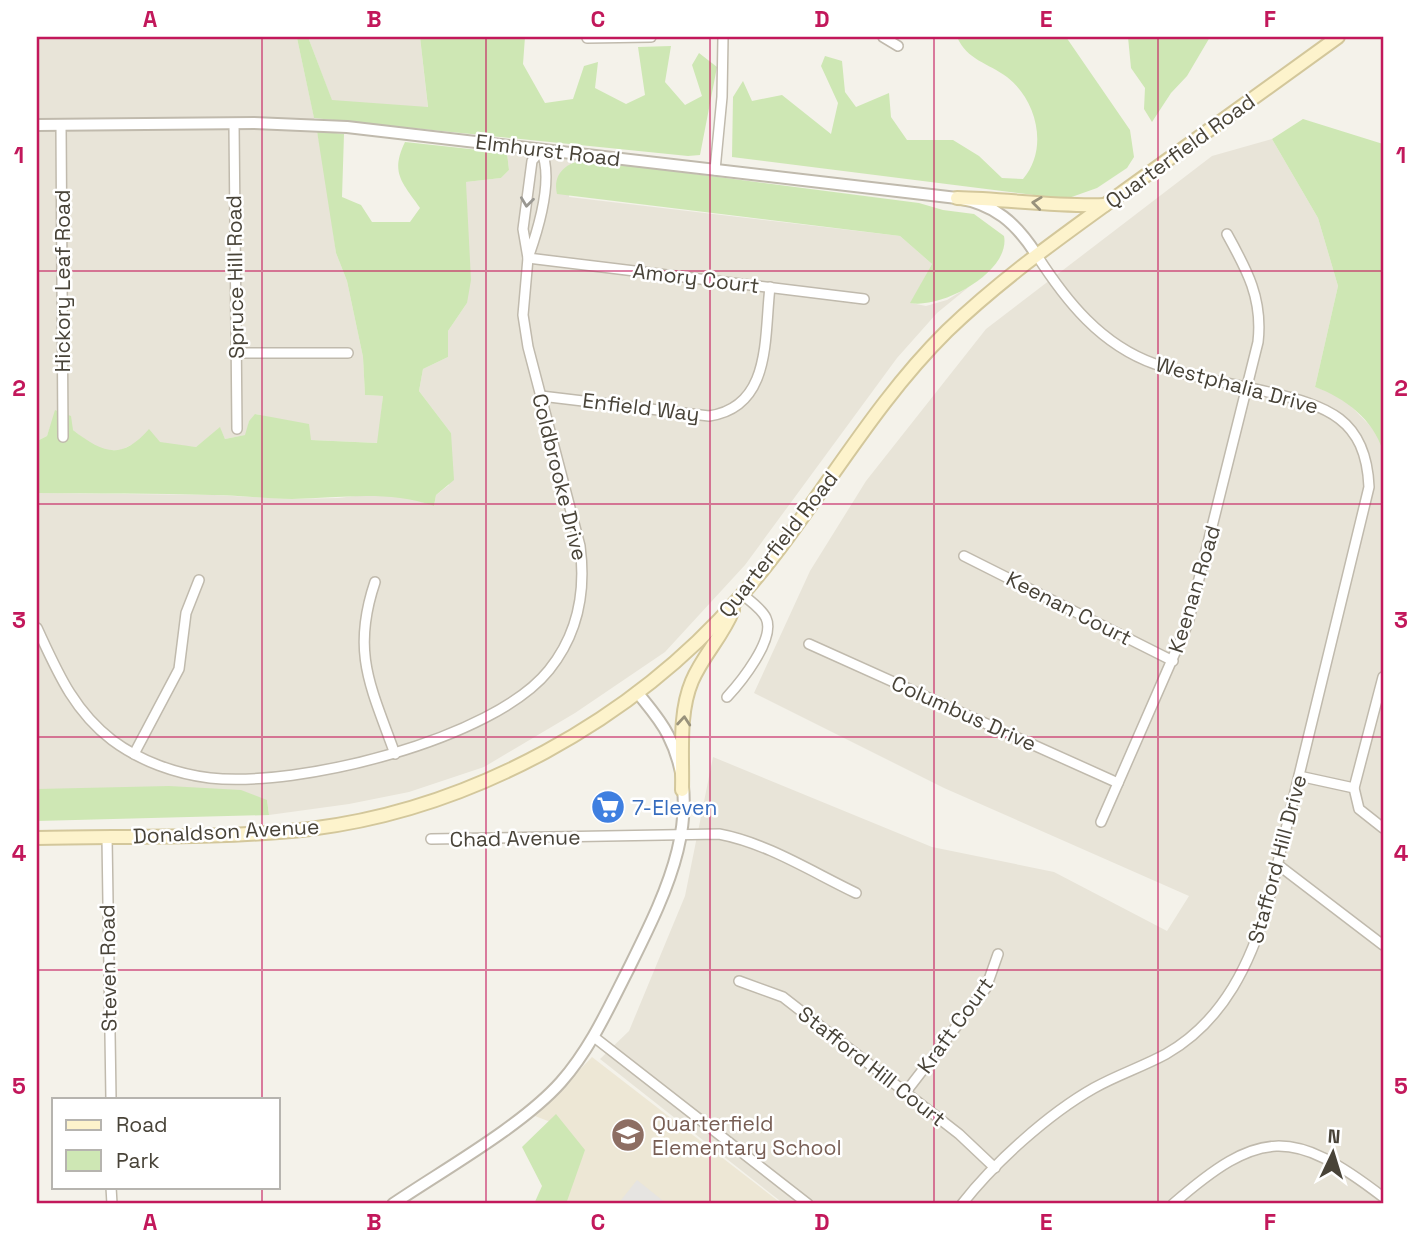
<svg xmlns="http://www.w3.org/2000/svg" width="1420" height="1241" viewBox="0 0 1420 1241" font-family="'Space Grotesk',sans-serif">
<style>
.residential{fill:#e8e4d8}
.education{fill:#ede7d5}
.green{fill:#cee7b4}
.parking{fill:#e6e4e1}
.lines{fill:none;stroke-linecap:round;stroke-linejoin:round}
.minor-casing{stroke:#c0baad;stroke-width:12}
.tertiary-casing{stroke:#c0baad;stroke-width:14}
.secondary-casing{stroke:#d3c79b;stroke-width:16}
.minor{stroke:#fff;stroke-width:9}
.tertiary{stroke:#fff;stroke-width:10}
.secondary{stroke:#fdf3cc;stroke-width:12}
.oneway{stroke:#9a9892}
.oneway2{stroke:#99927b}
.grid{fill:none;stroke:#c2185b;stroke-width:2;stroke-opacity:0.55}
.labels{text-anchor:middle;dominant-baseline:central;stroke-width:5;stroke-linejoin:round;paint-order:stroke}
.street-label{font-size:21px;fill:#484338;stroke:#fff}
.shop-label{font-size:21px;fill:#366cbe;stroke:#fff;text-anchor:start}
.education-label{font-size:21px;fill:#785e54;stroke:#fff;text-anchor:start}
.neatline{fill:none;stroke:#c2185b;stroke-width:2.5}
.grid-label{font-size:23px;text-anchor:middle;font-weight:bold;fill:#c2185b}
</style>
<rect width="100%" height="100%" fill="#f4f2ea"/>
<g class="residential">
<polygon points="37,37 297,38 324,164 336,253 347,281 363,357 365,395 383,396 378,443 311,440 273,418 256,414 249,421 246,435 225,439 220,428 196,447 137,442 121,450 98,450 73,430 56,410 47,436 37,441"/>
<polygon points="308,37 420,37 428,108 332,101"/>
<polygon points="1272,139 1318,218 1338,286 1315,387 1341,396 1378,434 1383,451 1383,1204 784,1204 600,1059 629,1031 685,896 713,757 932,847 1054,872 1167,931 1189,896 944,788 754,693 810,571 866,481 986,329 1212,156"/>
<polygon points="507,153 577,161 571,163 569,197 900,236 932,264 911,303 926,306 947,300 970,286 937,313 897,358 745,565 665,652 575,713 484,767 409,792 349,804 269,815 267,800 37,789 37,493 214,495 292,499 338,498 373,494 410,498 434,506 436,495 449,485 451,433 419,391 423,369 448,357 448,331 467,303 466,182 501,178 509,170"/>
</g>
<polygon class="education" points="592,1057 782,1204 536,1204 566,1128 535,1116"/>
<g class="green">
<polygon points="294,37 308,37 332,100 428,107 420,37 525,37 523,64 545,103 573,99 584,66 598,62 595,88 626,104 645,95 638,47 671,46 665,82 685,105 702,96 692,65 699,53 717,67 700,155 688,156 314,118 297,38"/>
<path d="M957,37H1066L1130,130L1134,157L1127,168L1097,188L1066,199L732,157L733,97L743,81L752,101L782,95L831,134L838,103L821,66L825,56L842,61L845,92L856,107L889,93L891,117L907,140H953L979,156L1002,178L1023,179C1049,149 1037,100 1007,77C988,63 967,60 957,37Z"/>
<polygon points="1128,37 1210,37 1187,76 1171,93 1152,122 1144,109 1145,88 1131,68"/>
<path d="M1303,119L1383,144V451C1373,419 1345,398 1315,387L1338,286L1318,218L1272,139Z"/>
<path d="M317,131L344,134L342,197L361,205L372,222H410L420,208C402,182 390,173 405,142L507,153L509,170L501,178L466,182L471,280L467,303L448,331V357L423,369L419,391L451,433L454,480L436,495L434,506C387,490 342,498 292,499C266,499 239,495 213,495C154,493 95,494 37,493V441L47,436L55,410L71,416L73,430C103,453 121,461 149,429L160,442L196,447L220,427L225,439L245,435L249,421L255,414L309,424L311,440L377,443L383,396L365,395L363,357L347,281L336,253Z"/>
<path d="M587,160L919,203L943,210L974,214L1004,236C1011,271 943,309 910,303L932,264L900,236L557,194C552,173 568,161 587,160Z"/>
<polygon points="169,786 241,790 267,800 269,815 37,821 37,789"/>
<polygon points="556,1114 585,1150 566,1204 534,1204 542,1186 522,1147"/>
</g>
<polygon class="parking" points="637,1180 667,1204 618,1204"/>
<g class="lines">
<g class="minor-casing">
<g id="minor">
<polyline points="883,37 898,46"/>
<polyline points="587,38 651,37"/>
<polyline points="234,124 237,429"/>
<polyline points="61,125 63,437"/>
<polyline points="715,170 722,97 723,37"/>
<polyline points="528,258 864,299"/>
<polyline points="236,353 348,353"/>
<path d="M541,396L709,416C772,407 764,337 770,287"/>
<polyline points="964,556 1173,661"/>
<path d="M375,582C351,653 371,687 395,754"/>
<path d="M37,628C57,671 73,710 112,740C140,761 176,774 210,778C297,788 493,740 549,670C578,634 586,591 580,546L528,347L523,315L528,258L523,229L532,161L541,150C554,178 538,230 528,258"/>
<polyline points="809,644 1118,783"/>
<path d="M727,697C740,683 776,639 766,618C762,609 750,601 742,594"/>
<polyline points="134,754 179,669 186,613 199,580"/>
<polyline points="1299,776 1354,788 1359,809 1383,828"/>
<polyline points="1354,788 1383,677"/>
<path d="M1101,822L1188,623L1258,342C1263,299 1247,270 1227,234"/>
<polyline points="107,837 111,1099"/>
<path d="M431,839L719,834C767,843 812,872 856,893"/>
<polyline points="1277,864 1383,945"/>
<polyline points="739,981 783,997 959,1134 995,1168"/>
<polyline points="594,1037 808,1204"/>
<polyline points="905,1093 986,988 998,954"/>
<polyline points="111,1187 112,1204"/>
<path d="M962,1204C994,1163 1048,1114 1094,1088C1117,1075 1142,1067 1166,1054C1224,1021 1252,961 1269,899L1369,487C1366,418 1327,406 1268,392C1231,383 1191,378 1155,364C1101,345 1066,301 1036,254"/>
<path d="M1173,1204C1259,1129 1292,1127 1383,1197"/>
</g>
</g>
<g class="tertiary-casing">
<g id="tertiary">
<path d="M37,125L254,123L347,127L957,198C995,204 1016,223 1036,254"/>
<path d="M393,1204C443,1170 522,1126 561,1082C591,1048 609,1007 629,968C664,897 708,813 668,735C660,719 648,706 637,692"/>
</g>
</g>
<g class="secondary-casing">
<g id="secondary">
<path d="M957,198C1007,199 1055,207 1105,205"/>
<path d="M682,790C683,755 678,714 692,681C703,655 723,636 733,610"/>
<path d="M37,838C127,836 220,839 310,829C472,809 633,720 740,597C814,513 866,411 947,331C1001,279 1062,236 1123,192C1195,140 1266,89 1338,37"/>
</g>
</g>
<use href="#minor" class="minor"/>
<use href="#tertiary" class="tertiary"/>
<use href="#secondary" class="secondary"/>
</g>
<defs><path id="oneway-chevron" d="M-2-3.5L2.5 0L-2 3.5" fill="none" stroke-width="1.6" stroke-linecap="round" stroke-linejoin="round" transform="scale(1.75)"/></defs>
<use class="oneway" href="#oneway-chevron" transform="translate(527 202) rotate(97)"/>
<g class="oneway2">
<use href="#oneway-chevron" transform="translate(1037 203) rotate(-173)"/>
<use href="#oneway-chevron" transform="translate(684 721) rotate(-85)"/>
</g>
<path class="grid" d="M262,37V1099M486,37V1204M710,37V1204M934,37V1204M1158,37V1204M37,271H1383M37,504H1383M37,737H1383M37,970H1383M262,1187V1204"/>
<defs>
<g id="supermarket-disc" transform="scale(1.75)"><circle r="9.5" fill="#3f7fe0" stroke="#fff"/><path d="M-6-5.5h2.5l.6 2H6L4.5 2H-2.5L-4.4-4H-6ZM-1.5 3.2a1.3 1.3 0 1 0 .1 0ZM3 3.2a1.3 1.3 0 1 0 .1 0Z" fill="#fff"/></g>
<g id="school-disc" transform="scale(1.75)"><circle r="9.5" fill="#8d6e63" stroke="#fff"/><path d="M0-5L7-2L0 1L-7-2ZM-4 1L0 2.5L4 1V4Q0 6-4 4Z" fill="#fff"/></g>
</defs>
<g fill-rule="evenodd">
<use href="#supermarket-disc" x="608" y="807"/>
<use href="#school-disc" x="628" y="1135"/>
</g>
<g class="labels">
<g class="street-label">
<text transform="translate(548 150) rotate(7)">Elmhurst Road</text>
<text transform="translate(1180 151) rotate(-36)">Quarterfield Road</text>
<text transform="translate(235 277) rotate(-91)">Spruce Hill Road</text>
<text transform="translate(696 278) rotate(7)">Amory Court</text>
<text transform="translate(62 281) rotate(-90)">Hickory Leaf Road</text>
<text transform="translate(1237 385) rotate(15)">Westphalia Drive</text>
<text transform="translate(641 407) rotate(7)">Enfield Way</text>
<text transform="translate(560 477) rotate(76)">Coldbrooke Drive</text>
<text transform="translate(778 544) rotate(-52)">Quarterfield Road</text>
<text transform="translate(1194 589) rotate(-73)">Keenan Road</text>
<text transform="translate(1069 608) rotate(27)">Keenan Court</text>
<text transform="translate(964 713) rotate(24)">Columbus Drive</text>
<text transform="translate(226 831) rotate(-3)">Donaldson Avenue</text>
<text transform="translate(515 838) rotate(-1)">Chad Avenue</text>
<text transform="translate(1277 859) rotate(-75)">Stafford Hill Drive</text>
<text transform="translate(108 968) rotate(-91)">Steven Road</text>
<text transform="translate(955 1025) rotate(-54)">Kraft Court</text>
<text transform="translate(872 1066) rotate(38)">Stafford Hill Court</text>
</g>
<g class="shop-label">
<text x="632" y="807">7-Eleven</text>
</g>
<g class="education-label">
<text x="652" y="1123">Quarterfield<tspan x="652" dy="24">Elementary School</tspan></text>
</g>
</g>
<rect width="1420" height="1241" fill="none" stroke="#ffffff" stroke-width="77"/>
<rect x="52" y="1098" width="228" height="91" fill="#ffffff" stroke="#b6b4af" stroke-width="2"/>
<rect x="66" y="1120" width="35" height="10" fill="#fdf3cc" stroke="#b6b4af" stroke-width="2"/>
<text x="116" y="1132" font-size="21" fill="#484338">Road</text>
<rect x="66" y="1150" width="35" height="21" fill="#cee7b4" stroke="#b6b4af" stroke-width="2"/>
<text x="116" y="1168" font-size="21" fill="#484338">Park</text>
<g transform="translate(1333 1153) rotate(4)" stroke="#ffffff" stroke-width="5" paint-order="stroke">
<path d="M0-5L12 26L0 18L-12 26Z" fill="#484338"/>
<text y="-10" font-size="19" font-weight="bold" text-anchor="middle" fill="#484338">N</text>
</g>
<rect x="38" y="38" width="1344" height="1164" class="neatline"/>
<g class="grid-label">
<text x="150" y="27">A</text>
<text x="374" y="27">B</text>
<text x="598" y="27">C</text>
<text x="822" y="27">D</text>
<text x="1046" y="27">E</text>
<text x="1270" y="27">F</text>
<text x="19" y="163">1</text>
<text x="1401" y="163">1</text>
<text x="19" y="396">2</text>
<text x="1401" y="396">2</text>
<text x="19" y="628">3</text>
<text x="1401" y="628">3</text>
<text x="19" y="861">4</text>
<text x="1401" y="861">4</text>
<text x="19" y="1094">5</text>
<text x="1401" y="1094">5</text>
<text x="150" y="1230">A</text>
<text x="374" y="1230">B</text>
<text x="598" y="1230">C</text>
<text x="822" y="1230">D</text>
<text x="1046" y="1230">E</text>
<text x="1270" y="1230">F</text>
</g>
</svg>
